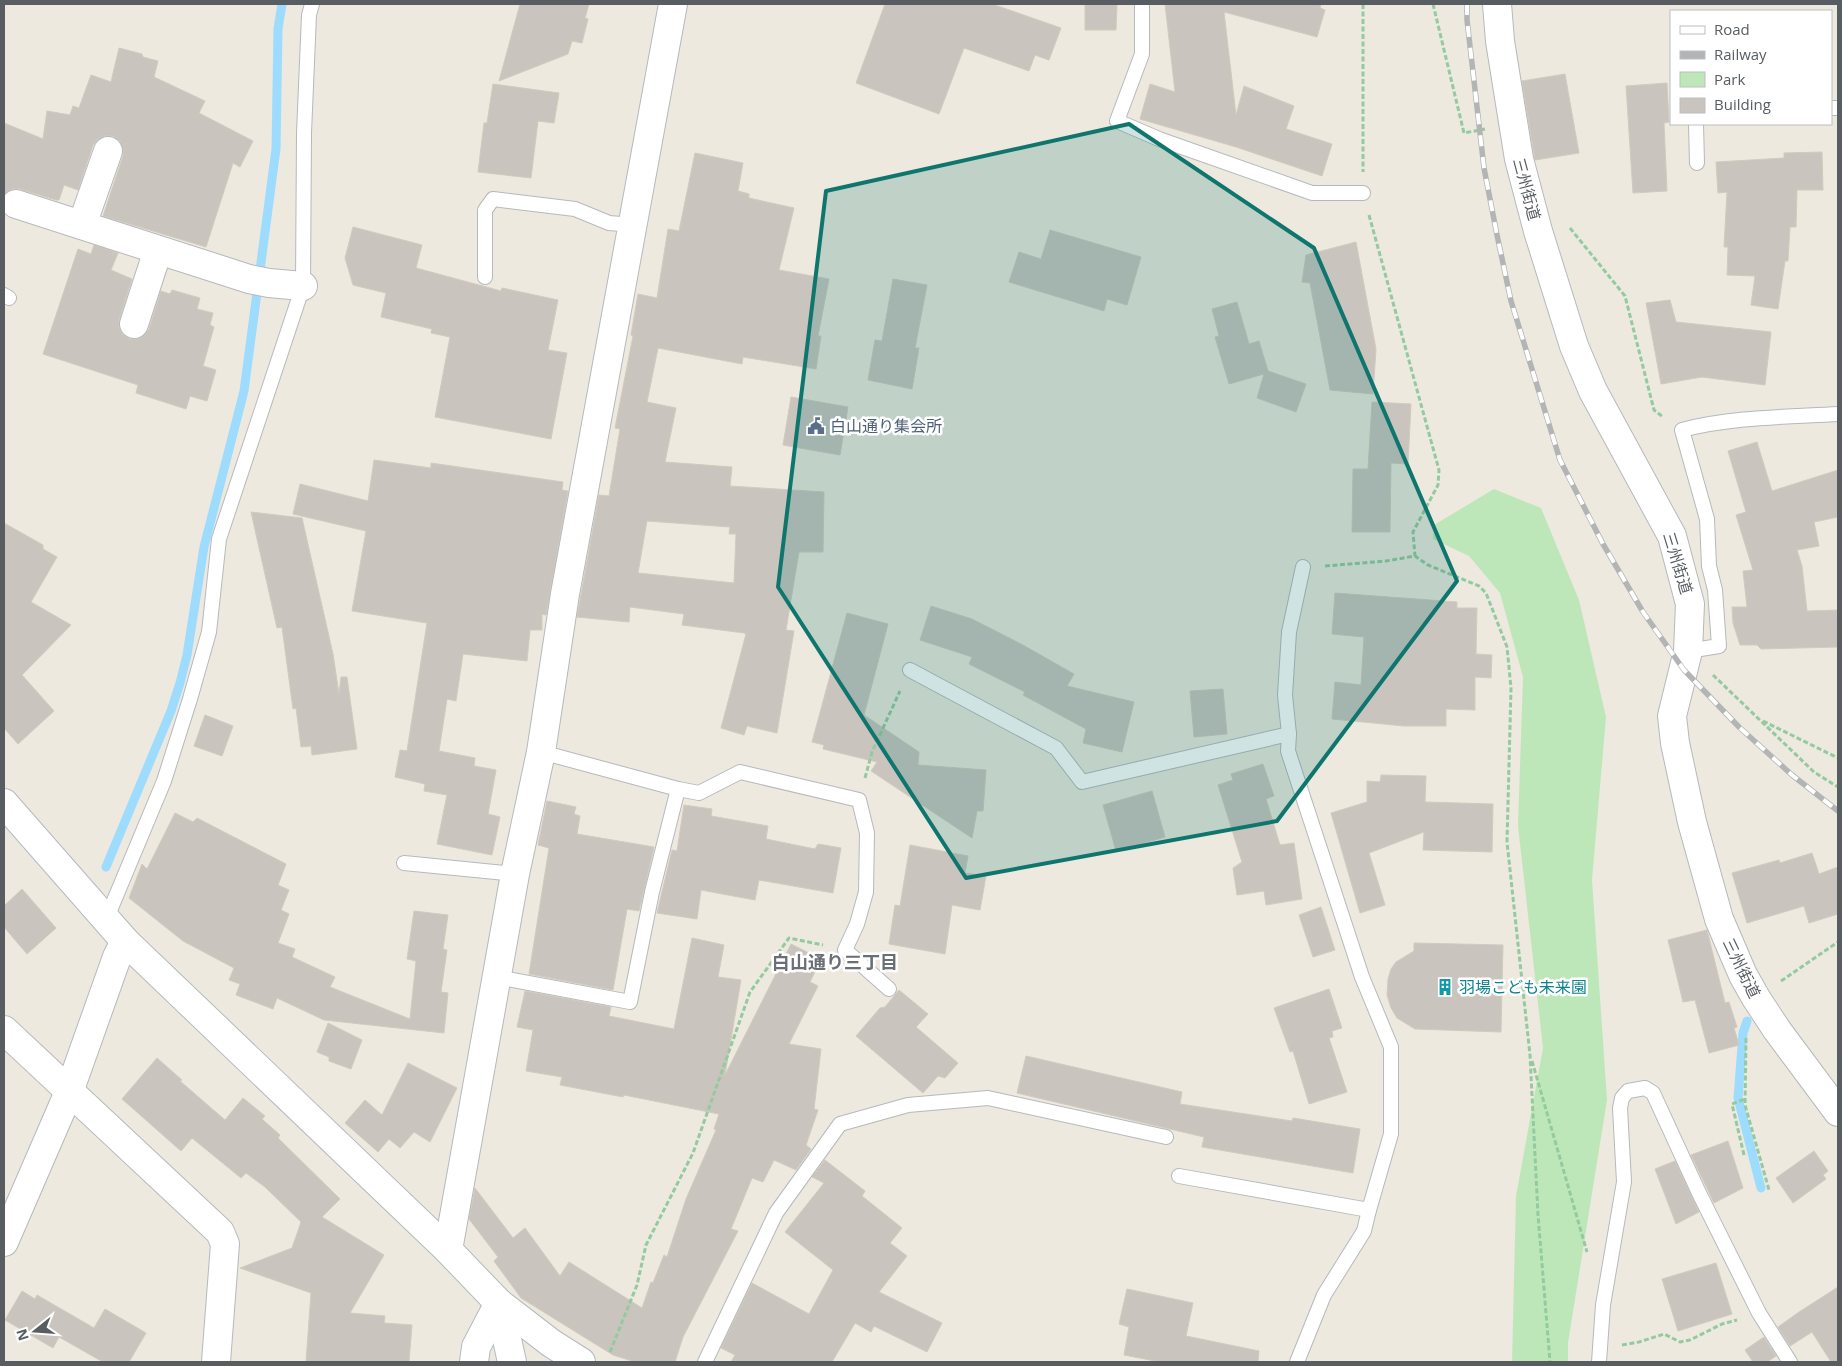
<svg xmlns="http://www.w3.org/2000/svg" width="1842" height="1366" viewBox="0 0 1842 1366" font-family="'Open Sans','Noto Sans JP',sans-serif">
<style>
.green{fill:#bde7b9}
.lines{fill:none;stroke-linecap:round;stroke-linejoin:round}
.stream{stroke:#9ddcff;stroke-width:9}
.building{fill:#c9c5be;stroke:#d2cabd;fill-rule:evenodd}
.lane-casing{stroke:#b5b9bd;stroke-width:16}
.street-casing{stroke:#b5b9bd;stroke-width:30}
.secondary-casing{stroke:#b5bac0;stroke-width:30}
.path{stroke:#93ca9f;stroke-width:3;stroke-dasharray:5 2.5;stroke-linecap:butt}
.lane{stroke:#fff;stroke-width:14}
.street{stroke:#fff;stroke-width:28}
.secondary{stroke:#fff;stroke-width:28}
.rail-casing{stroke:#b3b4b5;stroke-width:5.5}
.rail{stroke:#fff;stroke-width:4;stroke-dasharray:11;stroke-linecap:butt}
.marked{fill:#0f766e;fill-opacity:0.2;stroke:#0f766e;stroke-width:4;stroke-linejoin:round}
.labels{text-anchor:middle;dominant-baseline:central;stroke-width:5;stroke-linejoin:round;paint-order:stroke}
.street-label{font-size:16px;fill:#585d62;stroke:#fff}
.service-label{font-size:16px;fill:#4e5e75;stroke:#fff;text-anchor:start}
.culture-label{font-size:16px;fill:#0d838f;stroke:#fff;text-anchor:start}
.neighbourhood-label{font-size:18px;font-weight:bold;fill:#696f74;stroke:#fff}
</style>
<rect width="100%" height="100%" fill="#ede9df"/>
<polygon class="green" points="1494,489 1541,508 1579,600 1606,717 1592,880 1607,1100 1568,1343 1568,1362 1512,1362 1516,1196 1543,1048 1518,826 1523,677 1500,593 1469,556 1433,539 1434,525"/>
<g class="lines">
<g class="stream">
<polyline points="106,867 171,711 180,683 187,655 204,547 244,391 276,149 278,29 282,4"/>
<polyline points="1747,1021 1743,1033 1738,1098 1761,1188"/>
</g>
</g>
<g class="building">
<polygon points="520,4 589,4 585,18 588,19 582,43 572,41 568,54 499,81"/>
<polygon points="885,4 992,4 1061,28 1049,60 1035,55 1029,71 964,48 939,114 856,83"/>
<polygon points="1085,4 1117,4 1116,30 1085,30"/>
<polygon points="1165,4 1321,4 1320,8 1325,10 1317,37 1224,12 1236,115 1244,86 1294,106 1286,129 1332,144 1322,176 1236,147 1140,119 1150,84 1175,92"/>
<polygon points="119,48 142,54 143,57 158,61 154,77 205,101 199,113 253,141 240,167 233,163 206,247 103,216 123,156 123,149 120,141 113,136 106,136 98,139 93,145 78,190 64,185 59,200 56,200 20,189 12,189 4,195 4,123 43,139 47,111 70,115 73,106 79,108 91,75 111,82"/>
<polygon points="1565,74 1579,153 1535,160 1522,81"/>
<polygon points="1667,83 1669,122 1664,123 1667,191 1633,193 1626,86"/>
<polygon points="493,84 559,93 554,123 538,121 531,178 478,172 484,123 487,123"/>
<polygon points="1822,152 1823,190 1797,190 1796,227 1790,227 1788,261 1785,261 1778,309 1751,305 1755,276 1727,275 1728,247 1724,247 1727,192 1718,193 1716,162 1784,158 1784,153"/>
<path d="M695,153L743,163L738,191L749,194V198L794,208L779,270L829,279L818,336H821L816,369L743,357L742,364L658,348L647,402L676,408L665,462L732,467L730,486L824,492L823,552H799L786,630L794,631L777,733L747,726L744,735L721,728L746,634L744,633L682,625L684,614L630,607L629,622L577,617L599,495L609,496L620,429L615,428L633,336L631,335L638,294L657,298L668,229L679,231ZM647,521L730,527L729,534H736L734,583L638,573Z"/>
<polygon points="353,227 422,245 416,268 501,291 502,288 558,300 548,350 567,353 551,439 435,417 450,337 431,333 432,329 381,317 386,293 353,285 345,258"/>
<polygon points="1050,230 1141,257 1127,305 1107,299 1104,311 1009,282 1019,252 1041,259"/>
<polygon points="1356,242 1376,349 1373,394 1330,390 1310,283 1302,282 1306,255"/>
<polygon points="94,245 118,253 111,270 132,279 119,320 119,327 122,334 129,339 137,339 145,335 149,329 161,291 170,294 172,290 200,298 197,309 213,313 210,325 214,327 203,366 216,370 207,401 190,396 186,409 136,393 138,385 43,354 78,249 91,254"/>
<polygon points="893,279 927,285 915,348 919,348 912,389 868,380 875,340 882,341"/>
<polygon points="1670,300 1676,322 1771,332 1765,385 1702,377 1661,384 1646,303"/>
<polygon points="1237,302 1249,344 1259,341 1268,371 1306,384 1296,412 1257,398 1264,374 1229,384 1215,337 1219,336 1212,309"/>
<polygon points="791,397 848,407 840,455 783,445"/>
<polygon points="1372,402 1411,404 1408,464 1391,463 1390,532 1352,532 1353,469 1368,469"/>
<polygon points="1757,442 1772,491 1838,470 1838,517 1814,522 1819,546 1797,550 1802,566 1807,611 1838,610 1838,647 1761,649 1757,645 1740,645 1733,623 1732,607 1747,607 1743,571 1753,570 1736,515 1746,512 1728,451"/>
<polygon points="374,460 431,468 431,463 563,482 562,490 568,491 546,615 542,614 542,630 530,630 527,661 463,654 456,701 447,699 439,751 475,758 474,766 496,770 488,814 500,817 492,855 437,844 447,795 424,791 425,784 395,777 400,750 407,751 427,623 352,611 366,531 293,514 300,484 368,501"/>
<polygon points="251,512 302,518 333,654 339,694 341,677 347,677 357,749 312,755 311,746 301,747 296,708 293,709 282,627 277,628"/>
<polygon points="4,523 43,545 43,549 57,557 31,602 71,625 22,675 54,711 18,744 4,728"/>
<polygon points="1335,593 1457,602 1457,608 1477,608 1476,654 1492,655 1491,678 1475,677 1475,710 1446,709 1446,726 1404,726 1332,719 1335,682 1361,685 1364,637 1332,634"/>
<polygon points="931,606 972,619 1021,644 1074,674 1067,686 1134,702 1122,752 1083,743 1086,729 1023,695 1025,692 969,664 972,657 920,640"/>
<polygon points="847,613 888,624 864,715 919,752 918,765 986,770 983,811 977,811 972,838 871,771 877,762 823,749 824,745 812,742"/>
<polygon points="1223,689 1227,734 1194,737 1190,691"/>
<polygon points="205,715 233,726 222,756 194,746"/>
<polygon points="1263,764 1274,796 1266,799 1280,845 1294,843 1302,899 1266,905 1264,891 1237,895 1233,868 1242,862 1218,785 1233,780 1231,774"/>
<polygon points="1381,775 1426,776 1425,802 1493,804 1492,852 1423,850 1424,832 1369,853 1385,905 1360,913 1331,813 1367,802 1367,781 1380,782"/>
<polygon points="1152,791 1165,837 1116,851 1103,805"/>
<polygon points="547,801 576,807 574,814 580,816 577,834 654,847 639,911 627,909 613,990 529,974 549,848 538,845"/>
<polygon points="684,805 712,809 711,816 768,826 766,839 815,849 818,844 841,848 833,893 759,880 755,900 701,890 697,919 657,913 672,850 677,851"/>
<polygon points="175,813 193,822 197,818 286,864 278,885 289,890 281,910 289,914 278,943 295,949 292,957 335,977 330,987 410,1019 416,961 407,959 414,911 448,915 443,949 447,950 441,992 448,993 444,1033 324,1020 277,998 273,1009 236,995 240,984 229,980 234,968 183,941 129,898 142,864 147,869"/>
<polygon points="910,845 968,856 965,873 986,876 980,910 952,905 945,954 889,944 895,905 900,906"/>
<polygon points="1812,853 1819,874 1838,867 1838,914 1809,923 1804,906 1747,923 1732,873 1779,860 1780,863"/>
<polygon points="22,889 56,928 27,954 4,927 4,906"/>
<polygon points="1321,907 1335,950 1313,957 1299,915"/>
<polygon points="1707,930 1725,1003 1729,1002 1737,1027 1734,1028 1739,1045 1709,1053 1695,1000 1683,1002 1668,940"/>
<polygon points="692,938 724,945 718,977 741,980 725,1075 791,944 821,959 810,982 818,986 789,1044 821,1049 814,1109 818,1110 806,1145 811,1149 796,1170 774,1160 763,1182 752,1178 731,1229 738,1231 683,1337 675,1362 635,1362 613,1355 521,1298 494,1261 498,1257 469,1219 475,1188 513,1238 525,1228 560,1276 569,1262 642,1308 651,1282 653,1283 664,1255 667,1257 686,1199 716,1130 714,1129 719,1114 624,1095 623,1097 560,1085 562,1077 526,1071 533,1030 517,1027 525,991 611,1007 609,1016 674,1029"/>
<polygon points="1414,943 1503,945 1501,1032 1415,1029 1397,1018 1391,1008 1387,995 1388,979 1391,969 1396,962 1414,951"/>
<polygon points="1329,989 1342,1028 1332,1031 1333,1037 1329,1038 1347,1092 1309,1104 1293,1051 1290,1052 1274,1008"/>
<polygon points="899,990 928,1014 916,1027 958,1063 945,1078 938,1076 923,1093 856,1036 880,1008 885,1007"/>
<polygon points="328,1023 362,1040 351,1069 329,1061 329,1057 317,1052"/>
<polygon points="1026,1056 1182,1092 1180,1104 1292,1121 1293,1118 1360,1129 1353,1173 1202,1147 1204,1137 1017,1093"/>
<polygon points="157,1058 182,1080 180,1081 225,1120 243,1098 265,1116 262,1119 280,1135 278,1138 340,1199 322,1217 384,1255 350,1313 385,1316 384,1323 412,1325 409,1362 306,1362 311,1293 240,1268 292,1248 301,1222 265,1187 246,1173 241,1178 192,1138 181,1151 122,1099"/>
<polygon points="408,1063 457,1088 430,1142 414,1132 400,1148 389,1139 378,1152 345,1123 365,1100 382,1115"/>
<polygon points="1728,1141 1743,1188 1714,1203 1691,1155"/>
<polygon points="1814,1151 1828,1171 1823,1175 1826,1179 1793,1203 1776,1178"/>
<polygon points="825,1160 865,1191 862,1196 902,1228 890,1243 907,1256 879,1292 942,1323 927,1352 874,1326 871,1332 855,1323 832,1362 731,1362 735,1355 721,1348 752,1283 809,1314 833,1270 785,1232 824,1183 812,1177"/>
<polygon points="1675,1161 1699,1212 1676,1224 1655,1169"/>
<polygon points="1716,1263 1732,1314 1678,1331 1662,1279"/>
<polygon points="1838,1287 1838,1362 1831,1362 1812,1332 1790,1346 1778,1327 1799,1312"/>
<polygon points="1127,1289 1193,1303 1186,1336 1259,1351 1258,1362 1160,1362 1124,1355 1129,1327 1119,1324"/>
<polygon points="22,1291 35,1299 37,1295 94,1328 105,1309 146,1333 129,1362 103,1362 59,1337 53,1348 5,1320"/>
<polygon points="1764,1337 1776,1356 1767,1362 1753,1362 1745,1350"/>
</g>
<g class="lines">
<g class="lane-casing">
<g id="lane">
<polyline points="1142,4 1142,54 1117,121 1159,139 1312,193 1363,193"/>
<polyline points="1831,108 1838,108"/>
<polyline points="1696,124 1697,163"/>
<polyline points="485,277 485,210 493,199 575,209 609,223 633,225"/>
<polyline points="4,295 9,298"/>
<path d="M1688,651L1719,646L1715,590L1709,566L1707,519L1682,430C1731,417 1787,417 1838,414"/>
<polyline points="910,670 1056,748 1082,782 1289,734"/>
<polyline points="541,752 678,789 699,793 740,772 859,800 867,833 866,892 857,924 845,950 889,989"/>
<polyline points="404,863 515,874"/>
<polyline points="106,920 164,781 190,699 209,632 219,539 303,286 304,133 309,15 312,4"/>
<polyline points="497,977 630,1002 652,892 678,789"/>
<polyline points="1179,1176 1369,1210"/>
<polyline points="705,1362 776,1213 840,1124 908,1105 988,1098 1166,1137"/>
<polyline points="1297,1362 1324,1295 1364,1231 1369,1210 1391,1134 1391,1047 1362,977 1288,751 1289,734 1285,695 1289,632 1303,567"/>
<polyline points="1599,1362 1603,1305 1624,1182 1620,1108 1622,1098 1628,1091 1645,1088 1653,1093 1699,1193 1759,1313 1790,1362"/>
</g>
</g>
<g class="street-casing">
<g id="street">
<polyline points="1497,4 1500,41 1519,159 1538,231 1574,346 1593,391 1672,536 1690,604 1688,651 1672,716 1675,743 1692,822 1719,919 1743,975 1756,998 1777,1030 1838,1112"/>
<polyline points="16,204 249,279 269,283 303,286"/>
<polyline points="82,225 108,151"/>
<polyline points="134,324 158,250"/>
<polyline points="4,1030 220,1232 225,1244 216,1362"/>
<polyline points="4,1242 69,1092 117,957 125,941"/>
<polyline points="448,1250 515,874 541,752 565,594 673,4"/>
</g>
</g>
<g class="secondary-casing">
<g id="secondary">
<polyline points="4,803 125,941 448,1250 499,1303 551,1343 581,1362"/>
<polyline points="499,1303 512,1362"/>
<polyline points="474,1362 476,1347 499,1303"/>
</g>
</g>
<g class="path">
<polyline points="1363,4 1363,172"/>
<polyline points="1433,4 1464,133 1485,129"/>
<polyline points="1369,215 1439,470 1438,485 1413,532 1415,556"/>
<polyline points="1570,228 1625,296 1654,410 1663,417"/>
<polyline points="1325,566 1386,561 1415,556 1428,565 1479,586 1486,593 1507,647 1511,688 1507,842 1530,1055 1538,1215 1550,1362"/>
<polyline points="1713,675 1814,772 1838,787"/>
<polyline points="1763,721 1838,758"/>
<polyline points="865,778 872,752 900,691"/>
<polyline points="1781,981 1838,942"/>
<polyline points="1746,1038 1745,1105 1769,1190"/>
<polyline points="1532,1061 1587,1252"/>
<polyline points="1744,1155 1732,1104 1745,1099"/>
<polyline points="1622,1345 1639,1342 1664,1334 1680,1342 1690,1340 1722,1324 1737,1320"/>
<polyline points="610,1352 637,1285 646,1245 693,1153 750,992 789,938 823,945"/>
</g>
<use href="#lane" class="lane"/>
<use href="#street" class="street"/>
<use href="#secondary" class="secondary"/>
<g class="rail-casing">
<polyline id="rail" points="1467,4 1467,20 1484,168 1497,235 1511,301 1560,460 1603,544 1643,612 1684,670 1739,727 1792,775 1838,811"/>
</g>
<use href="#rail" class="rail"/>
</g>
<path class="marked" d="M1129,124L1314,248L1457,581L1277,821L966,878L778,587L826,191Z"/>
<defs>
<g id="civic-bare" transform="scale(1.35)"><path d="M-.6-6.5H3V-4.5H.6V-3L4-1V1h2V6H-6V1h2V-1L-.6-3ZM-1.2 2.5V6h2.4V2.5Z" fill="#5c6f8a" stroke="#fff" stroke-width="2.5" paint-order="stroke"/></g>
<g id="building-bare" transform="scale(1.35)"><path d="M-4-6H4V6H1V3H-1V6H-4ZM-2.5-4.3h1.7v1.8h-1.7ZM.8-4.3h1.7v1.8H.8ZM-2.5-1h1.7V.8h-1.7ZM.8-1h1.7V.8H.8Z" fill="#0f9aa8" stroke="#fff" stroke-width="2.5" paint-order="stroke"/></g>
</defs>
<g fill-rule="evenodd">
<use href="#civic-bare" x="816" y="426"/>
<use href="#building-bare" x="1445" y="987"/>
</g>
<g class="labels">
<g class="street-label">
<text transform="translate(1527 189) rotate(75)">三州街道</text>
<text transform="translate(1678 563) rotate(73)">三州街道</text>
<text transform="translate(1742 968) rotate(64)">三州街道</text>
</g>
<g class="service-label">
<text x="830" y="426">白山通り集会所</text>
</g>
<g class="culture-label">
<text x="1459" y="987">羽場こども未来園</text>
</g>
<g class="neighbourhood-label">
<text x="835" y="962">白山通り三丁目</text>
</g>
</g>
<rect width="1842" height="1366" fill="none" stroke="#585d62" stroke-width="10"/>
<rect x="1670" y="10" width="162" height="115" fill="#ffffff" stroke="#bcbec0"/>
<rect x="1680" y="26" width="25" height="8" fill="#ffffff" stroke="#bcbec0"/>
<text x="1714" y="35" font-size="15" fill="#585d62">Road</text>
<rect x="1680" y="51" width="25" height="8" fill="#b3b4b5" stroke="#bcbec0"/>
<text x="1714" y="60" font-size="15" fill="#585d62">Railway</text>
<rect x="1680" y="72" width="25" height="15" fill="#bde7b9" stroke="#bcbec0"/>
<text x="1714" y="85" font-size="15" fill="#585d62">Park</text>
<rect x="1680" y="98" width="25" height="15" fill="#c9c5be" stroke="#bcbec0"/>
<text x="1714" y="110" font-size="15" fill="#585d62">Building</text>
<g transform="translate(35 1331) rotate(253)" stroke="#ffffff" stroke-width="4" paint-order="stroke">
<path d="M0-4L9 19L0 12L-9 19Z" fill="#585d62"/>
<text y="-8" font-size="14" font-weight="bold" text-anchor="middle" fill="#585d62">N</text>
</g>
</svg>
